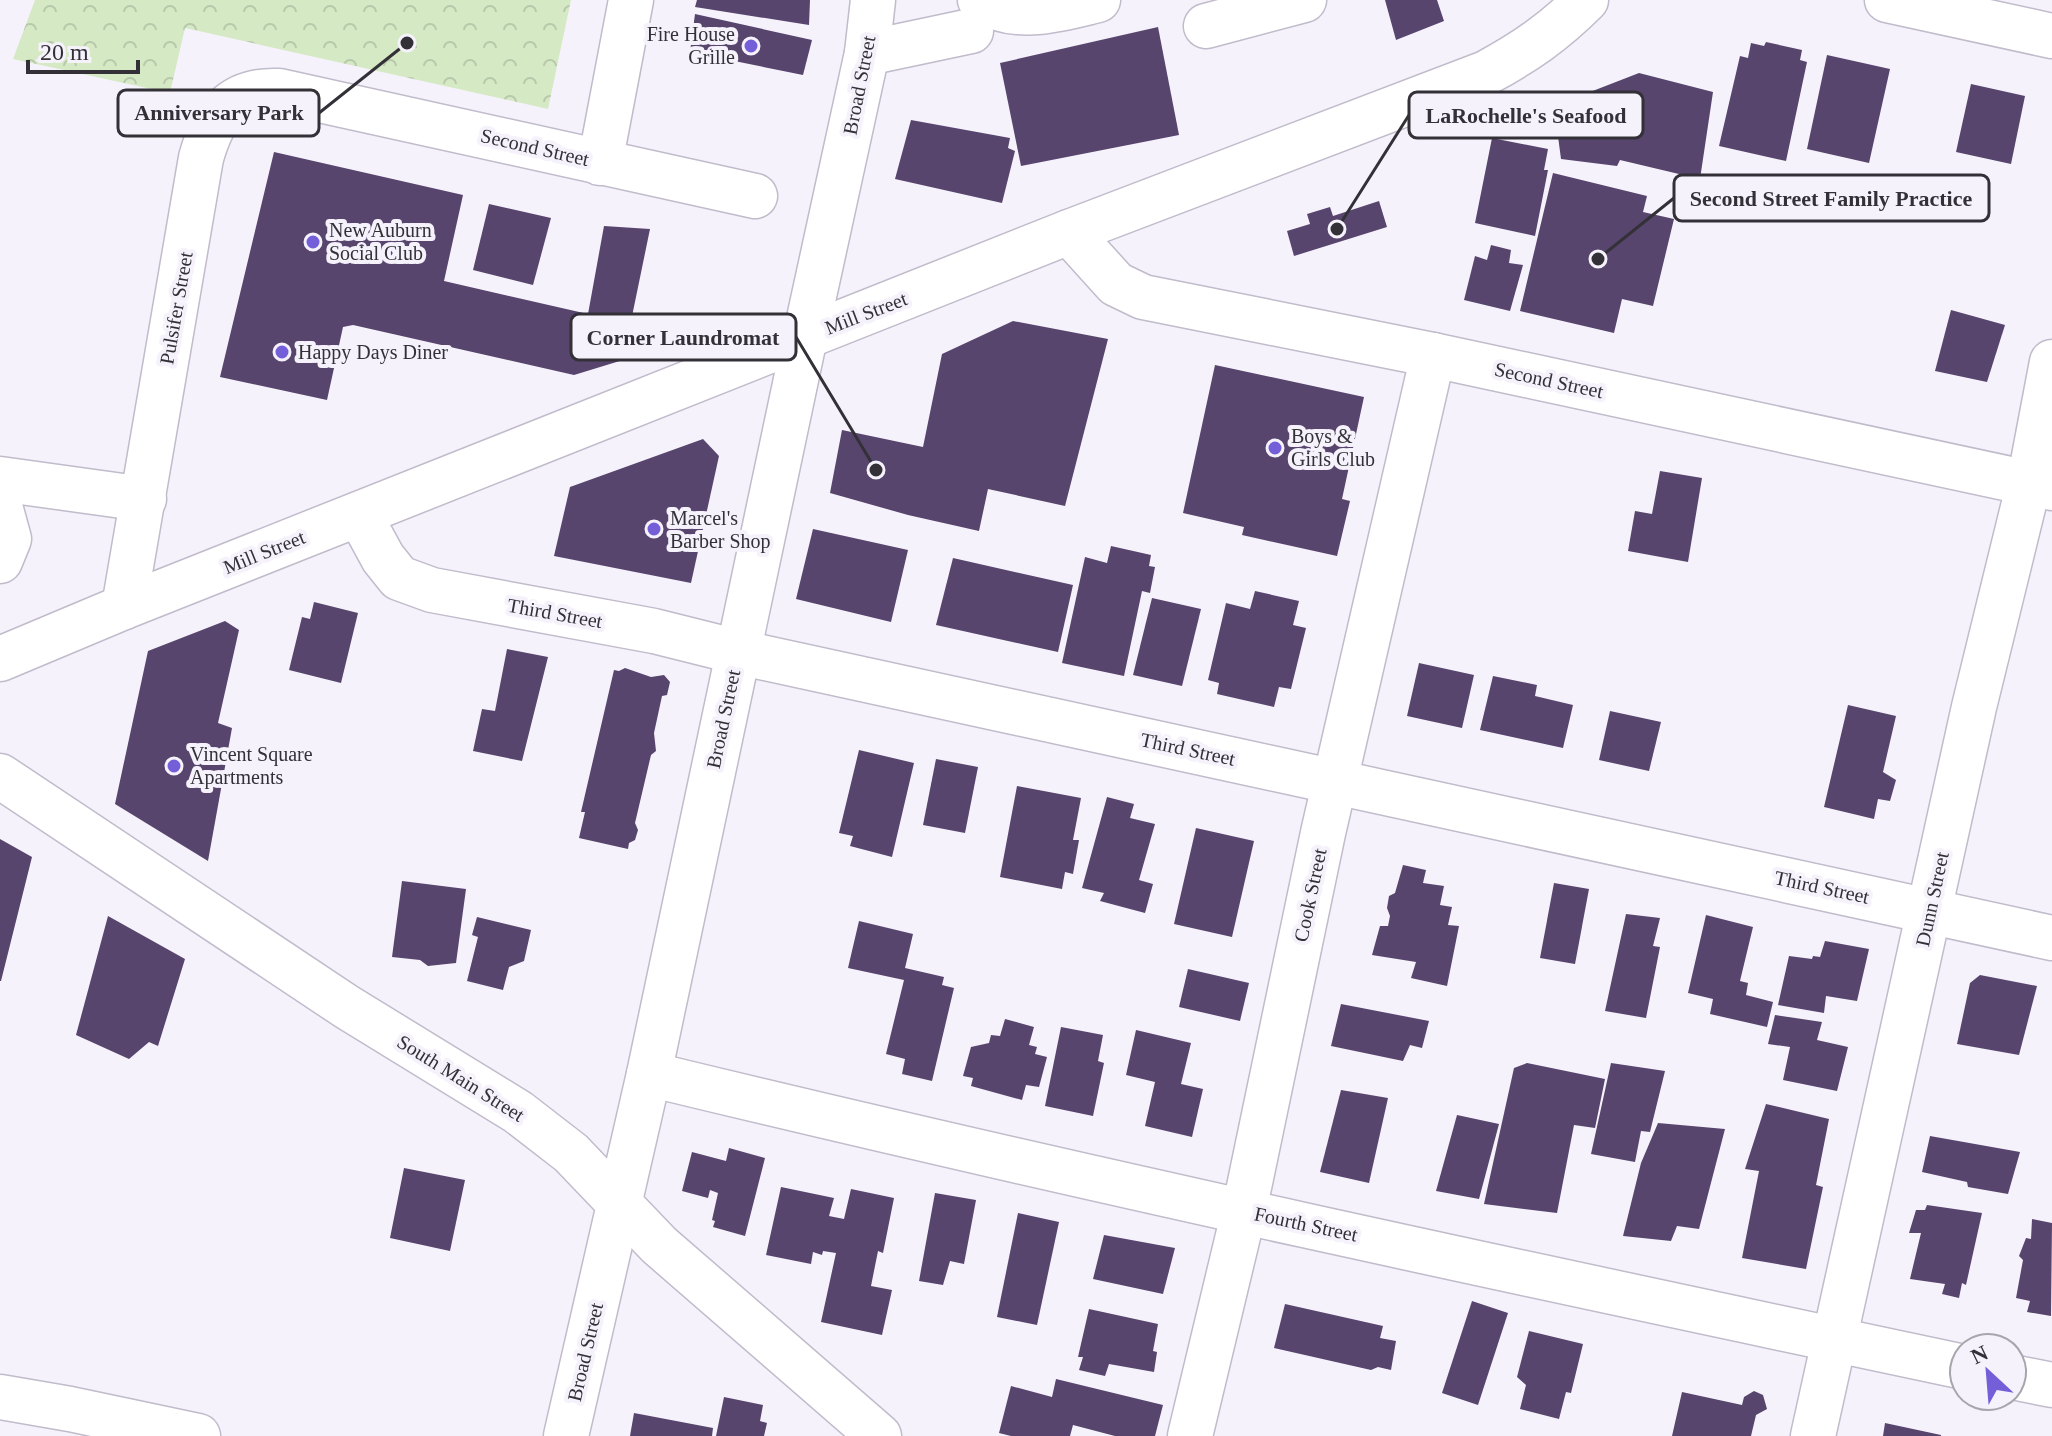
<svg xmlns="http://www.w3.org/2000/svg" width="2052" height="1436" viewBox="0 0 2052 1436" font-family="Georgia,serif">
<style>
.forest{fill:url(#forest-crowns)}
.building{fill:#57456d}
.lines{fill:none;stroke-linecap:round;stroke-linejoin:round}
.minor-casing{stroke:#c1bbcb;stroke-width:47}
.major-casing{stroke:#c1bbcb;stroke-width:47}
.minor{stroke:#fff;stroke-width:44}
.major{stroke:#fff;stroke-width:44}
.poi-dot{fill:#755fd9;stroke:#f6f2fc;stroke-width:3}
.labels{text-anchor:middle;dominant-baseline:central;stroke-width:8;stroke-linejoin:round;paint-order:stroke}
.poi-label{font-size:20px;fill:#333137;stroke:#f6f2fc;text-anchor:start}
.street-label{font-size:20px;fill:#333137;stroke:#f6f2fc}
.leader{fill:none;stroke:#333137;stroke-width:3}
.callout-dot{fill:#333137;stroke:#f6f2fc;stroke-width:3}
.callout{fill:#f6f2fc;stroke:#333137;stroke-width:3}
.callout-label{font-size:22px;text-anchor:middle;font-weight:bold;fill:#333137}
</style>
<defs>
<pattern id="forest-crowns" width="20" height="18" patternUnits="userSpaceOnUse" patternTransform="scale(2)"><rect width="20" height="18" fill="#d6e9c5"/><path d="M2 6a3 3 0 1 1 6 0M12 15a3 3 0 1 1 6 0" fill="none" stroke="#b8c8aa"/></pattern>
</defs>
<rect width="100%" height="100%" fill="#f6f2fc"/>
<polygon class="forest" points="35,0 571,0 548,109 185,28 170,93 13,59"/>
<g class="building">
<polygon points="697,0 810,0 809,25 695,7"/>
<polygon points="1385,0 1437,0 1444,21 1396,40"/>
<polygon points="695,14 812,40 803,75 690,52"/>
<polygon points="1158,27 1179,135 1021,166 1000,63"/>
<polygon points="1766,42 1802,50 1800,60 1807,62 1786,161 1719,146 1740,56 1748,58 1751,43 1764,46"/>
<polygon points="1827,55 1890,69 1869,163 1807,149"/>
<polygon points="1639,73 1713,92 1700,179 1620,160 1617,166 1561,159 1554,106"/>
<polygon points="1971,84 2025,96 2011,164 1956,152"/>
<polygon points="911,120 1010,138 1008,148 1015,151 1002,203 895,179"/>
<polygon points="1492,138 1548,149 1544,170 1548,170 1535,236 1475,223"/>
<polygon points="274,152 463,195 444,281 588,314 604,226 650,229 623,360 574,375 353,325 343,327 327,400 220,377"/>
<polygon points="1553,173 1647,196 1643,212 1674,219 1653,306 1622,299 1614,333 1520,311"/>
<polygon points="1379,201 1387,227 1294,256 1287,231 1310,224 1307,214 1330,207 1333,216"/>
<polygon points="489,204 551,218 533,285 473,270"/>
<polygon points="1491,245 1511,250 1509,263 1523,265 1510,311 1464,300 1475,256 1487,260"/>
<polygon points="1951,310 2005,325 1987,382 1935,371"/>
<polygon points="1013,321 1108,339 1065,506 988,489 979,531 908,515 830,493 842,430 923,447 942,354"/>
<polygon points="1215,365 1364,397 1342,499 1350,501 1337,556 1242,535 1244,527 1183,513"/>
<polygon points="703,439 719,456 691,583 554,556 570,487"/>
<polygon points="1660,471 1702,478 1688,562 1628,551 1635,511 1652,514"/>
<polygon points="813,529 908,550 891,622 796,599"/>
<polygon points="1111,546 1151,555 1149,566 1155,567 1150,593 1142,591 1124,676 1062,663 1085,557 1107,563"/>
<polygon points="953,558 1073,585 1058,652 936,625"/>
<polygon points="1255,591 1299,601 1293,625 1306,628 1291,689 1279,687 1274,707 1217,694 1219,683 1208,680 1226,603 1250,609"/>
<polygon points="1152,598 1201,609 1182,686 1133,675"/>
<polygon points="314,602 358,613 341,683 289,670 302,617 310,619"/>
<polygon points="225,621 239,630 218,723 232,728 208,861 115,804 148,651"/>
<polygon points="507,649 548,657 522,761 473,751 482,709 495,711"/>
<polygon points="1419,663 1474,675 1462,728 1407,716"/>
<polygon points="625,668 651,677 664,675 670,682 667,695 662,696 654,733 656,751 651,755 635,823 638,830 635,840 629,843 628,849 579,838 585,812 581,812 614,670 619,671"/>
<polygon points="1493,676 1537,685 1535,696 1573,705 1563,748 1480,730"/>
<polygon points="1848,705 1896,716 1883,772 1896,780 1890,801 1878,799 1874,819 1824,807"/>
<polygon points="1610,711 1661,722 1649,771 1599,760"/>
<polygon points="859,750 914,763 892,857 850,846 853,836 839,833"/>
<polygon points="936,759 978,767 965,833 923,825"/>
<polygon points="1017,786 1081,798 1073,840 1079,840 1073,874 1065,872 1062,889 1000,877"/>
<polygon points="1107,797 1134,804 1130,818 1155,824 1139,880 1153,884 1145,913 1100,901 1104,893 1082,888"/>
<polygon points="1196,828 1254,841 1232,937 1174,924"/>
<polygon points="0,839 32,857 1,981 0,981"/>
<polygon points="1403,865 1426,870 1423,883 1444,886 1440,905 1452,907 1448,925 1459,926 1447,986 1411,978 1416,962 1372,955 1380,926 1388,926 1390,916 1387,908 1389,896 1395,893"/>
<polygon points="402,881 466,889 456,963 428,966 420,960 392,957"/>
<polygon points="1554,883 1589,889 1575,964 1540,958"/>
<polygon points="1626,914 1660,918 1653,946 1660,947 1646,1018 1605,1011"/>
<polygon points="1706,915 1753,927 1740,981 1748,983 1746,995 1773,1002 1767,1027 1710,1014 1713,999 1688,993"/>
<polygon points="108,916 185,959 158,1046 149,1042 129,1059 76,1035"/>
<polygon points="477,917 531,930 524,961 509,967 503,990 467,981 478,937 472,935"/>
<polygon points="859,921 913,934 905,968 944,977 942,985 954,988 932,1081 902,1074 905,1059 886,1054 904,980 848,968"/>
<polygon points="1825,941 1869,949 1857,1001 1826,996 1824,1013 1778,1005 1789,956 1812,959 1813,956 1820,957"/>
<polygon points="1188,969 1249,983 1240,1021 1179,1007"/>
<polygon points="1980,975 2037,986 2019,1055 1957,1044 1970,983"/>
<polygon points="1341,1004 1429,1021 1422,1048 1410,1045 1403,1061 1331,1046"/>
<polygon points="1775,1015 1822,1022 1817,1040 1848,1047 1837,1091 1783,1080 1790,1047 1768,1044"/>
<polygon points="1005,1019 1034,1027 1029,1045 1037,1047 1035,1054 1047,1057 1039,1087 1026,1085 1022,1100 971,1086 973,1078 963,1076 971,1047 989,1043 991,1035 1000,1036"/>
<polygon points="1061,1027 1103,1035 1098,1061 1104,1063 1093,1116 1045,1106"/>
<polygon points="1136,1030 1191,1043 1181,1084 1203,1089 1192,1137 1145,1126 1155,1082 1126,1075"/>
<polygon points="1527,1063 1605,1079 1595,1128 1574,1125 1557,1213 1484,1204 1514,1068"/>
<polygon points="1611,1063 1665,1071 1650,1132 1641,1131 1635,1162 1591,1154"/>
<polygon points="1341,1090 1388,1098 1369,1183 1320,1172"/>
<polygon points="1766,1104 1829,1119 1816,1185 1823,1187 1806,1269 1742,1258 1759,1171 1745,1169"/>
<polygon points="1457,1115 1499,1124 1479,1199 1436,1191"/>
<polygon points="1658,1123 1725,1129 1699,1229 1677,1226 1671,1241 1623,1236 1641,1163"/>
<polygon points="1930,1136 2020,1152 2008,1194 1968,1187 1967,1182 1922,1172"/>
<polygon points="729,1148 765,1158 745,1236 713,1227 715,1221 712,1220 718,1193 710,1190 708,1198 682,1191 692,1152 726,1161"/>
<polygon points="404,1168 465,1180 450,1251 390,1238"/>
<polygon points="781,1187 834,1198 829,1216 844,1219 851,1189 894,1198 883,1253 878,1251 871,1286 892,1290 882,1335 821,1322 836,1253 823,1251 822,1255 813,1252 811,1264 766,1255"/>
<polygon points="935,1193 976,1200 964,1264 950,1261 943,1285 919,1281"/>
<polygon points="1927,1205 1982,1213 1966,1285 1962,1283 1959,1298 1942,1294 1945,1284 1910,1279 1921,1233 1909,1233 1916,1210 1925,1210"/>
<polygon points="1018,1213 1059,1222 1037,1325 997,1317"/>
<polygon points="2032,1219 2052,1223 2051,1316 2027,1312 2030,1301 2016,1298 2023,1260 2019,1256 2026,1238 2031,1239"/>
<polygon points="1104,1235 1175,1248 1163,1294 1093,1279"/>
<polygon points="1472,1301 1508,1313 1478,1405 1442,1393"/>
<polygon points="1285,1304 1383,1326 1380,1338 1396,1341 1391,1370 1378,1367 1371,1370 1274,1348"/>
<polygon points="1089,1309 1158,1324 1153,1351 1157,1352 1154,1372 1109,1364 1105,1376 1079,1370 1083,1357 1078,1357"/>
<polygon points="1529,1331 1583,1344 1571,1393 1566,1392 1559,1419 1520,1409 1526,1385 1517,1377"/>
<polygon points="1056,1379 1163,1405 1155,1436 1115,1436 1073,1425 1070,1436 1011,1436 999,1433 1011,1386 1052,1397"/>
<polygon points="1754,1391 1763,1395 1767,1409 1756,1415 1751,1436 1672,1436 1682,1392 1742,1405 1744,1397"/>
<polygon points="724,1397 763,1405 760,1421 767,1423 764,1436 716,1436"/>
<polygon points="634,1413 713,1428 712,1436 630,1436"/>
<polygon points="1885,1423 1941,1435 1941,1436 1883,1436"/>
</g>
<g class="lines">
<g class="minor-casing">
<g id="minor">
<path d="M980,0C1016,23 1060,9 1098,0"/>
<polyline points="1206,26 1304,0"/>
<polyline points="867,53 971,31"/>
<polyline points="600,163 631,0"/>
<polyline points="1069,232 1116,284 1143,297 1433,355 2052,488"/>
<polyline points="0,479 144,499"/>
<polyline points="0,506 9,539 0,561"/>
<polyline points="359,514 383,558 399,578 432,590 654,631 738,652 2052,938"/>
<path d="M124,607L201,158C213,115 231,89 279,91L755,196"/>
<polyline points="0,776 347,1007 518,1112 571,1153 659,1245 879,1436"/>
<path d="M649,1074C1085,1180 1525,1274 1964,1367"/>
<polyline points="2012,1377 2052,1385"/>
<polyline points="0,1397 70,1409 198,1436"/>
<polyline points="566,1436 649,1074 805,337"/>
<polyline points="1190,1436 1244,1211 1323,833 1433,355"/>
<polyline points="1813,1436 1974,707 2029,483 2052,362"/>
</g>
</g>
<g class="major-casing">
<g id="major">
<polyline points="1887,0 2052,36"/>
<polyline points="805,337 867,53 873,0"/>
<path d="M0,659L124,607L1069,232L1486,73C1525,52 1554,32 1586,0"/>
</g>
</g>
<use href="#minor" class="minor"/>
<use href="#major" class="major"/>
</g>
<g class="poi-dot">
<circle cx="751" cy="46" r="8"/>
<circle cx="313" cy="242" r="8"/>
<circle cx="282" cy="352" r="8"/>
<circle cx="1275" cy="448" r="8"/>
<circle cx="654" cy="529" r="8"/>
<circle cx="174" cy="766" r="8"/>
</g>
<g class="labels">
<g class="poi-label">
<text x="735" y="34" text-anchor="end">Fire House<tspan x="735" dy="23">Grille</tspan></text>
<text x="329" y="230">New Auburn<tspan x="329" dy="23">Social Club</tspan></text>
<text x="298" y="352">Happy Days Diner</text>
<text x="1291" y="436">Boys &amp;<tspan x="1291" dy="23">Girls Club</tspan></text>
<text x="670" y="518">Marcel's<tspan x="670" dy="23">Barber Shop</tspan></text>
<text x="190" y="754">Vincent Square<tspan x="190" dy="23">Apartments</tspan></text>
</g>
<g class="street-label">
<text transform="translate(859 85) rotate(-79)">Broad Street</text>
<text transform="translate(535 147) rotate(13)">Second Street</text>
<text transform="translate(176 308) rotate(-80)">Pulsifer Street</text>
<text transform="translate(866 313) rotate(-21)">Mill Street</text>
<text transform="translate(1549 380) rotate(12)">Second Street</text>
<text transform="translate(264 552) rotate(-22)">Mill Street</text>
<text transform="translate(555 613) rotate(10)">Third Street</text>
<text transform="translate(723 719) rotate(-78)">Broad Street</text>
<text transform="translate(1188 749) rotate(12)">Third Street</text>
<text transform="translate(1822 887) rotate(12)">Third Street</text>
<text transform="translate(1310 895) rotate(-78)">Cook Street</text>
<text transform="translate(1932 899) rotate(-78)">Dunn Street</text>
<text transform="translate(461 1078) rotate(32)">South Main Street</text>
<text transform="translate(1306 1224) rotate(12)">Fourth Street</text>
<text transform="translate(585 1352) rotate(-77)">Broad Street</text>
</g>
</g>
<path class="leader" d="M407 43L319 113M1337 229L1409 115M1598 259L1674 198M876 470L796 337"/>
<g class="callout-dot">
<circle cx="407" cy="43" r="8"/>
<circle cx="1337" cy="229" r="8"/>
<circle cx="1598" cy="259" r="8"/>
<circle cx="876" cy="470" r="8"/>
</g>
<g class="callout">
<rect x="118" y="90" width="201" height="46" rx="8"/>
<rect x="1409" y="92" width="234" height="46" rx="8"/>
<rect x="1674" y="175" width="315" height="46" rx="8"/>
<rect x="571" y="314" width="225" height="46" rx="8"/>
</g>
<g class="callout-label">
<text x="219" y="120">Anniversary Park</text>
<text x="1526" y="123">LaRochelle's Seafood</text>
<text x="1831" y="206">Second Street Family Practice</text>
<text x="683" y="345">Corner Laundromat</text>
</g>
<g transform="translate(1988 1372) rotate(334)"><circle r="38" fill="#f6f2fc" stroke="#a8a5ad" stroke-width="2"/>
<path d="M0-6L14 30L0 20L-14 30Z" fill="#755fd9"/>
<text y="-12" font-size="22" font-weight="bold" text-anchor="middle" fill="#333137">N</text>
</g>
<path d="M28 60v12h110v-12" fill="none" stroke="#333137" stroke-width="4"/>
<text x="40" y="60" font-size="24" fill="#333137" stroke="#f6f2fc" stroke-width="6" paint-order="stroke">20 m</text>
</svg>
